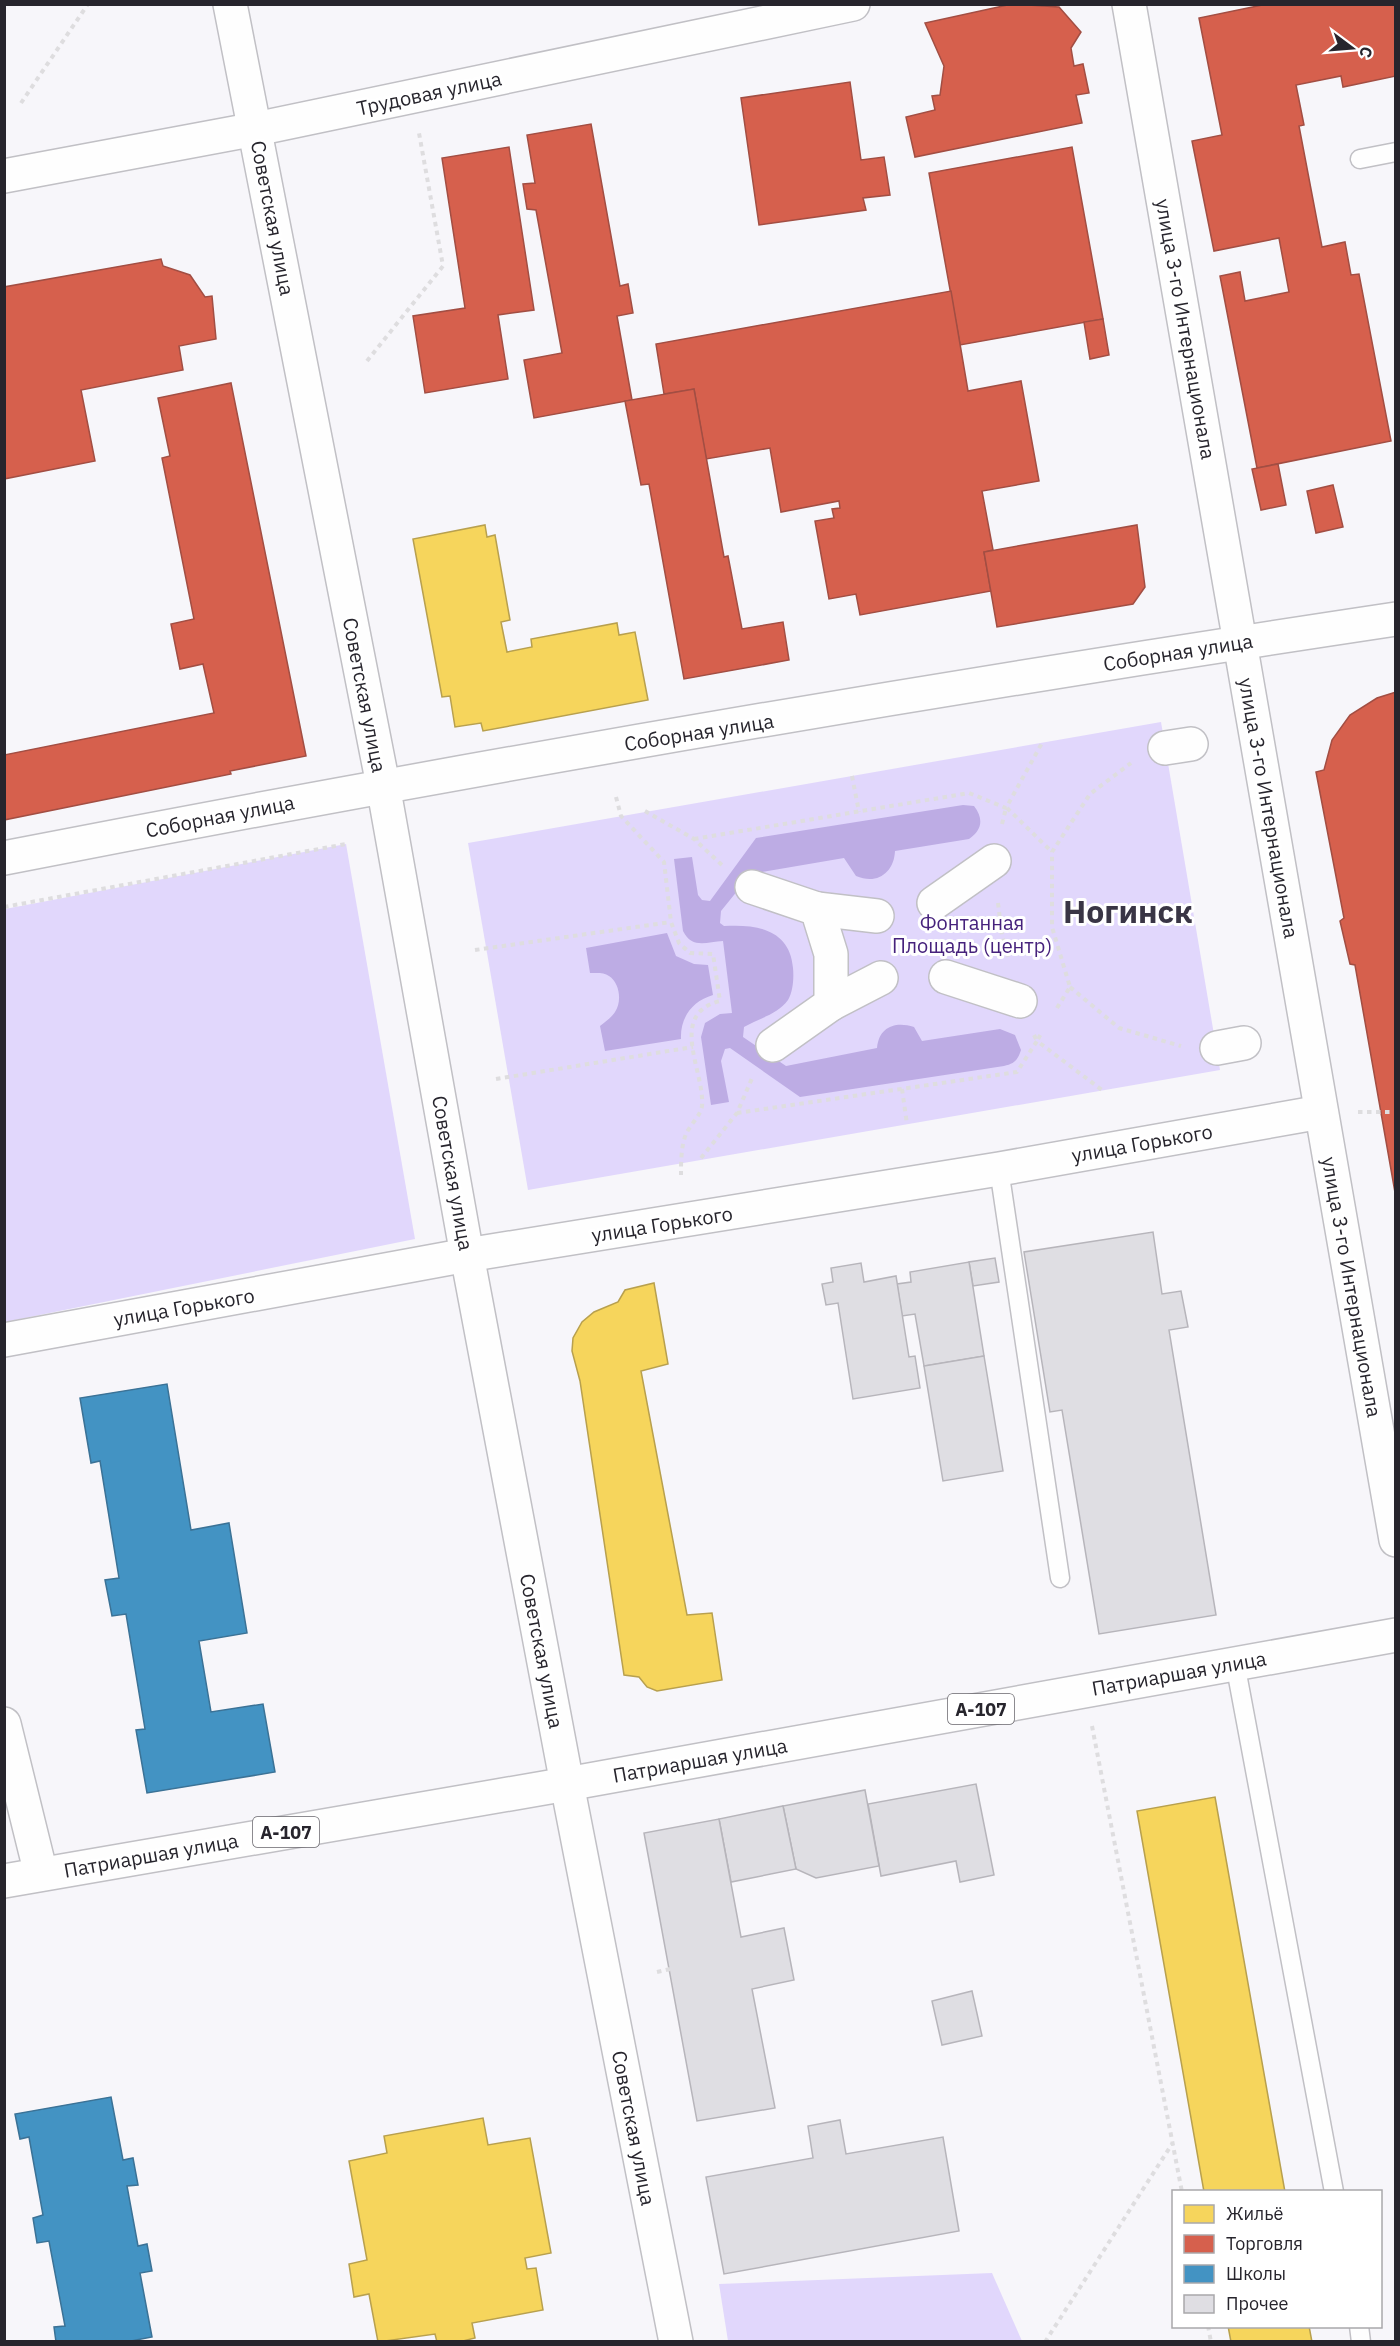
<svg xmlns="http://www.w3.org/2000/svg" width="1400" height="2346" viewBox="0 0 1400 2346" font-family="'IBM Plex Sans',sans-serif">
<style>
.green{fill:#e1d7fc}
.water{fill:#bdace4}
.homes{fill:#f6d55c;stroke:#b8a04e;stroke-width:1.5}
.shops{fill:#d6604d;stroke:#a24e43;stroke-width:1.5}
.schools{fill:#4393c3;stroke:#3b7296;stroke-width:1.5}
.building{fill:#dfdee3;stroke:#b7b5bb;stroke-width:1.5}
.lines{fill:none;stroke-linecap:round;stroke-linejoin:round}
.lane-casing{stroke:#c1c0c5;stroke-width:21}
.street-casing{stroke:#c1c0c5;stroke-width:36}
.secondary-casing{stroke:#c1c0c5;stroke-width:36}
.primary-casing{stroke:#c1c0c5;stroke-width:36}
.path{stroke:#dedddf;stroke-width:4;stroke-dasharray:4.5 4.5;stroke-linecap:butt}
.lane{stroke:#fefefe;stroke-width:18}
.street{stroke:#fefefe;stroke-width:33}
.secondary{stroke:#fefefe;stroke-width:33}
.primary{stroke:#fefefe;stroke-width:33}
.labels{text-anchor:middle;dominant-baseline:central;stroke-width:6;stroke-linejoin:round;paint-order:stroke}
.shield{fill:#fff;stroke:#68666c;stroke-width:1.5}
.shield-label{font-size:18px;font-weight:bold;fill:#27252d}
.street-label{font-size:20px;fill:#27252d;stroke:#fff}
.park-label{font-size:20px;fill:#46227c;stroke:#fff}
.town-label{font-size:32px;font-weight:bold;fill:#393545;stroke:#fff}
</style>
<rect width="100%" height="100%" fill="#f7f6fa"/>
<g class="green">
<polygon points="1161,722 1220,1070 528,1190 468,843"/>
<polygon points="346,844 415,1239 5,1322 5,909"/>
<polygon points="992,2273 1022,2341 728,2341 719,2284"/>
</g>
<g class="water">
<path d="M963,805L974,806C984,819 982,830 969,839L895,851C894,873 877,885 856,876L844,858L751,874L721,911L720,923L724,926C756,924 790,929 793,968C794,978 793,992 788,1000C777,1015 759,1018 744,1027L743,1037L786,1066L877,1048C879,1027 895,1021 914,1027L922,1041L1000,1029L1015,1035L1021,1050C1018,1060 1014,1064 1004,1066L800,1097L730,1048L725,1049L721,1061L729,1102L711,1105L701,1037L705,1023L720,1014L732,1013L723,941C706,942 692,949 683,931L674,859L692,857L698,895L702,900L710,901L756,838Z"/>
<path d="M667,933L676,956L694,964L708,965L713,995C692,1001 680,1018 681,1039L605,1051L600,1026C605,1022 612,1017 615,1012C622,1002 620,983 609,976C604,972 596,973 590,973L586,948Z"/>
</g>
<g class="homes">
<polygon points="485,525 487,537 495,535 510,620 501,622 507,652 532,647 531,639 617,623 619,635 635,632 648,700 483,731 481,723 455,727 450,696 442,697 413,539"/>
<polygon points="654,1283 668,1364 641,1371 687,1615 712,1613 722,1680 657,1691 647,1687 639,1677 624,1675 580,1381 572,1351 573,1338 582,1322 594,1312 618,1302 625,1290"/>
<polygon points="1215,1797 1285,2192 1204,2192 1137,1811"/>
<polygon points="483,2118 488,2145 530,2138 551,2253 525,2258 527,2269 536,2268 543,2310 472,2323 475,2338 459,2342 437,2342 435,2334 378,2342 369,2294 354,2297 349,2264 367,2260 349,2161 387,2153 384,2136"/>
<polygon points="1228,2326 1309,2326 1312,2342 1231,2342"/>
</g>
<g class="shops">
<polygon points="1012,4 1059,7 1081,32 1071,48 1074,66 1083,64 1089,93 1076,95 1082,123 915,157 906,117 935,110 932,96 940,95 944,66 925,23"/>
<polygon points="1267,4 1396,4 1396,76 1343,87 1341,76 1296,85 1304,125 1299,126 1322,247 1345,242 1351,275 1359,274 1391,441 1257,468 1220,276 1240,272 1245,301 1289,292 1279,238 1214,251 1192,141 1222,135 1199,18"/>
<polygon points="850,82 861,160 884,157 890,195 863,198 866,210 759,225 741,98"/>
<polygon points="591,124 620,286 628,284 633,313 617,316 632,400 534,418 524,360 562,353 536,210 527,209 523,184 535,183 527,135"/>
<polygon points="509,147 534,310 498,315 508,379 425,393 413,316 465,308 442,158"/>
<polygon points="1072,147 1103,319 960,345 929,173"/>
<polygon points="161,259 163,266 190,275 205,297 212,296 216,339 179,346 183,370 81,390 95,461 4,479 4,287"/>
<polygon points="951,291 968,391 1021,381 1039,481 982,491 993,550 984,552 991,591 860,615 856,594 829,599 815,521 834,518 832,509 840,508 839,501 781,512 770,448 706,459 694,389 664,394 656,344"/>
<polygon points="1103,319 1109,355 1090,359 1084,322"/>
<polygon points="231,383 306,756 230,771 231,774 4,820 4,755 214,713 203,664 180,669 171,624 194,619 162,458 170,456 158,398"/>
<polygon points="694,389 724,557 728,556 742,629 783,622 789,660 684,679 649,484 641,485 625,401"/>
<polygon points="1278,464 1286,505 1261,510 1252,469"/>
<polygon points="1333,485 1343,527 1316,533 1307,491"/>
<polygon points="1137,525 1145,587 1133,604 997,627 984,552"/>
<polygon points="1396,692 1396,1198 1355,965 1350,964 1340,921 1344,918 1316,772 1324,770 1332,740 1350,715 1377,698"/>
</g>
<g class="schools">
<polygon points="167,1384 191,1530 229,1523 247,1633 199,1641 211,1712 263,1704 275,1772 147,1793 136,1730 145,1729 126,1614 112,1616 105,1580 119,1578 100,1461 91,1463 80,1398"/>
<polygon points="111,2097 123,2160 133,2158 138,2185 127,2186 138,2246 147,2244 152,2271 140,2273 152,2337 126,2342 56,2342 54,2327 65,2326 49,2241 37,2243 33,2218 43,2215 29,2137 20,2139 15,2114"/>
</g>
<g class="building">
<polygon points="1153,1232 1162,1294 1181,1291 1188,1327 1169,1330 1216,1615 1099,1634 1062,1410 1050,1412 1024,1252"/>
<polygon points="995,1258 999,1282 973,1286 969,1262"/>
<polygon points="969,1262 984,1356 924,1366 915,1314 902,1316 897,1284 911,1282 910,1272"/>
<polygon points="861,1263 864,1282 896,1276 909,1357 915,1356 920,1388 853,1399 838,1303 826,1305 822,1284 833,1282 831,1268"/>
<polygon points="984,1356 1003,1471 943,1481 924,1366"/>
<polygon points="976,1784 994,1875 960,1882 956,1861 881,1876 868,1804"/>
<polygon points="865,1790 879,1866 816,1878 796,1869 783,1806"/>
<polygon points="783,1806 796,1869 731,1882 719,1819"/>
<polygon points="719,1819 741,1937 784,1928 794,1980 752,1989 775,2108 697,2121 644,1833"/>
<polygon points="972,1991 982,2036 942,2045 932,2001"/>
<polygon points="840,2120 846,2154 943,2137 959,2231 724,2274 706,2177 813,2158 808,2126"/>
</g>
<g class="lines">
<g class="lane-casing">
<g id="lane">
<polyline points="1360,159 1396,152"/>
<polyline points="999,1169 1060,1578"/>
<polyline points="1235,1663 1334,2192"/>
<polyline points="1359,2326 1361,2342"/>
</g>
</g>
<g class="street-casing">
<g id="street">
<polyline points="1129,4 1396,1540"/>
<polyline points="1165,748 1191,744"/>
<path d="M4,858C466,768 930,689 1396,619"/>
<polyline points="752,887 817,909 831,954 831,1004 773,1045"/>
<polyline points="934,903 994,861"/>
<polyline points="817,909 877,916"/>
<polyline points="946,977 1020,1001"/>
<polyline points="831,1004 881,978"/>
<polyline points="1217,1048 1244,1043"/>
<polyline points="4,1340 467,1255 999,1169 1321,1112"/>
<polyline points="4,1724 41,1874"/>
<polyline points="567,1784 676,2342"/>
</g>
</g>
<g class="secondary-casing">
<g id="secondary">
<polyline points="230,4 383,785 467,1255 567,1784"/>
<polyline points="4,176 256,129 853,4"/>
</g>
</g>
<g class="primary-casing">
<polyline id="primary" points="4,1881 567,1784 1396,1635"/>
</g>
<g class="path">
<polyline points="21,103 88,4"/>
<polyline points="367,361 443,266 419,133"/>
<polyline points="852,776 859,812"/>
<path d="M616,797L621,816L664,862L671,922L679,943L690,953L713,954L720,1001C667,1014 705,1072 702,1106C701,1115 690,1125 686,1134C681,1146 681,1162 681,1175"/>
<polyline points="1007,808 1052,852"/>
<polyline points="645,811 694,839 723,866"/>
<polyline points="1002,824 1006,808"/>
<polyline points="694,839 969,793 1006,808 1042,743"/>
<polyline points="998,903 1002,935 1008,957"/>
<polyline points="4,907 346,844"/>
<polyline points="475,950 671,922"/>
<polyline points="1070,987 1119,1028 1181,1046"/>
<polyline points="1057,1008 1070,987 1052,927 1052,852 1090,794 1131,763"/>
<polyline points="1034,1035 1037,1041 1042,1032"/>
<polyline points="496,1079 693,1047"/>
<polyline points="902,1089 907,1124"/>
<polyline points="1358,1112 1396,1112"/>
<polyline points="737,1113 1017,1072 1037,1041 1102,1090"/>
<polyline points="701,1158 737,1113 753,1076"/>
<polyline points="1092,1726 1182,2192"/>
<polyline points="657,1972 670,1969"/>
<polyline points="1208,2326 1211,2342"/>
<polyline points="1045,2342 1172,2144"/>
</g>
<use href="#lane" class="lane"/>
<use href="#street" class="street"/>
<use href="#secondary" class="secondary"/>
<use href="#primary" class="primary"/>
</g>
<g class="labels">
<g class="shield">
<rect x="948" y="1694" width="66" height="30" rx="4.5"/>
<rect x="253" y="1817" width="66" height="30" rx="4.5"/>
</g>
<g class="shield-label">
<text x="981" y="1709">А-107</text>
<text x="286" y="1832">А-107</text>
</g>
<g class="street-label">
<text transform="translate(429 93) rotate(-12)">Трудовая улица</text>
<text transform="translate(273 218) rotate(79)">Советская улица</text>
<text transform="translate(1186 329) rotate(80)">улица 3-го Интернационала</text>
<text transform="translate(1178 652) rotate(-9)">Соборная улица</text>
<text transform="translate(365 695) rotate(79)">Советская улица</text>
<text transform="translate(699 732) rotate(-9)">Соборная улица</text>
<text transform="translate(1269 808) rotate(80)">улица 3-го Интернационала</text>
<text transform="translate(220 816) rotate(-11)">Соборная улица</text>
<text transform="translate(1142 1143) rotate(-10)">улица Горького</text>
<text transform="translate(453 1173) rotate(80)">Советская улица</text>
<text transform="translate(662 1224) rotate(-9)">улица Горького</text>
<text transform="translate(1352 1287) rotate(80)">улица 3-го Интернационала</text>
<text transform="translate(184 1307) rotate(-10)">улица Горького</text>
<text transform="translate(542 1651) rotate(79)">Советская улица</text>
<text transform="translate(1179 1673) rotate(-10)">Патриаршая улица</text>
<text transform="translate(700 1760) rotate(-10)">Патриаршая улица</text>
<text transform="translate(151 1855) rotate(-10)">Патриаршая улица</text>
<text transform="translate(634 2128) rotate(79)">Советская улица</text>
</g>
<g class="park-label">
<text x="972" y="922">Фонтанная<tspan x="972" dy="23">Площадь (центр)</tspan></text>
</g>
<g class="town-label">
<text x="1128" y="911">Ногинск</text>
</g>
</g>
<rect width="1400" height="2346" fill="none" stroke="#27252d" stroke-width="12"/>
<rect x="1172" y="2190" width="210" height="138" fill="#ffffff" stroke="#a9a8ab" stroke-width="1.5"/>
<rect x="1184" y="2205" width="30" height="18" fill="#f6d55c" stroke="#a9a8ab" stroke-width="1.5"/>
<text x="1226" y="2220" font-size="18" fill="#27252d">Жильё</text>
<rect x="1184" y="2235" width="30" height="18" fill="#d6604d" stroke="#a9a8ab" stroke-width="1.5"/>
<text x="1226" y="2250" font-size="18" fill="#27252d">Торговля</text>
<rect x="1184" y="2265" width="30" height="18" fill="#4393c3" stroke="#a9a8ab" stroke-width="1.5"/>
<text x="1226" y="2280" font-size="18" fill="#27252d">Школы</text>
<rect x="1184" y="2295" width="30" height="18" fill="#dfdee3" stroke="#a9a8ab" stroke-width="1.5"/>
<text x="1226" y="2310" font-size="18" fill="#27252d">Прочее</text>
<g transform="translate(1352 48) rotate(106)" stroke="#ffffff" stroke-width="4.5" paint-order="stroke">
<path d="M0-4.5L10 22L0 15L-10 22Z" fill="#27252d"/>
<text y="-9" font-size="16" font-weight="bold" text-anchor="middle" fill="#27252d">С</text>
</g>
</svg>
